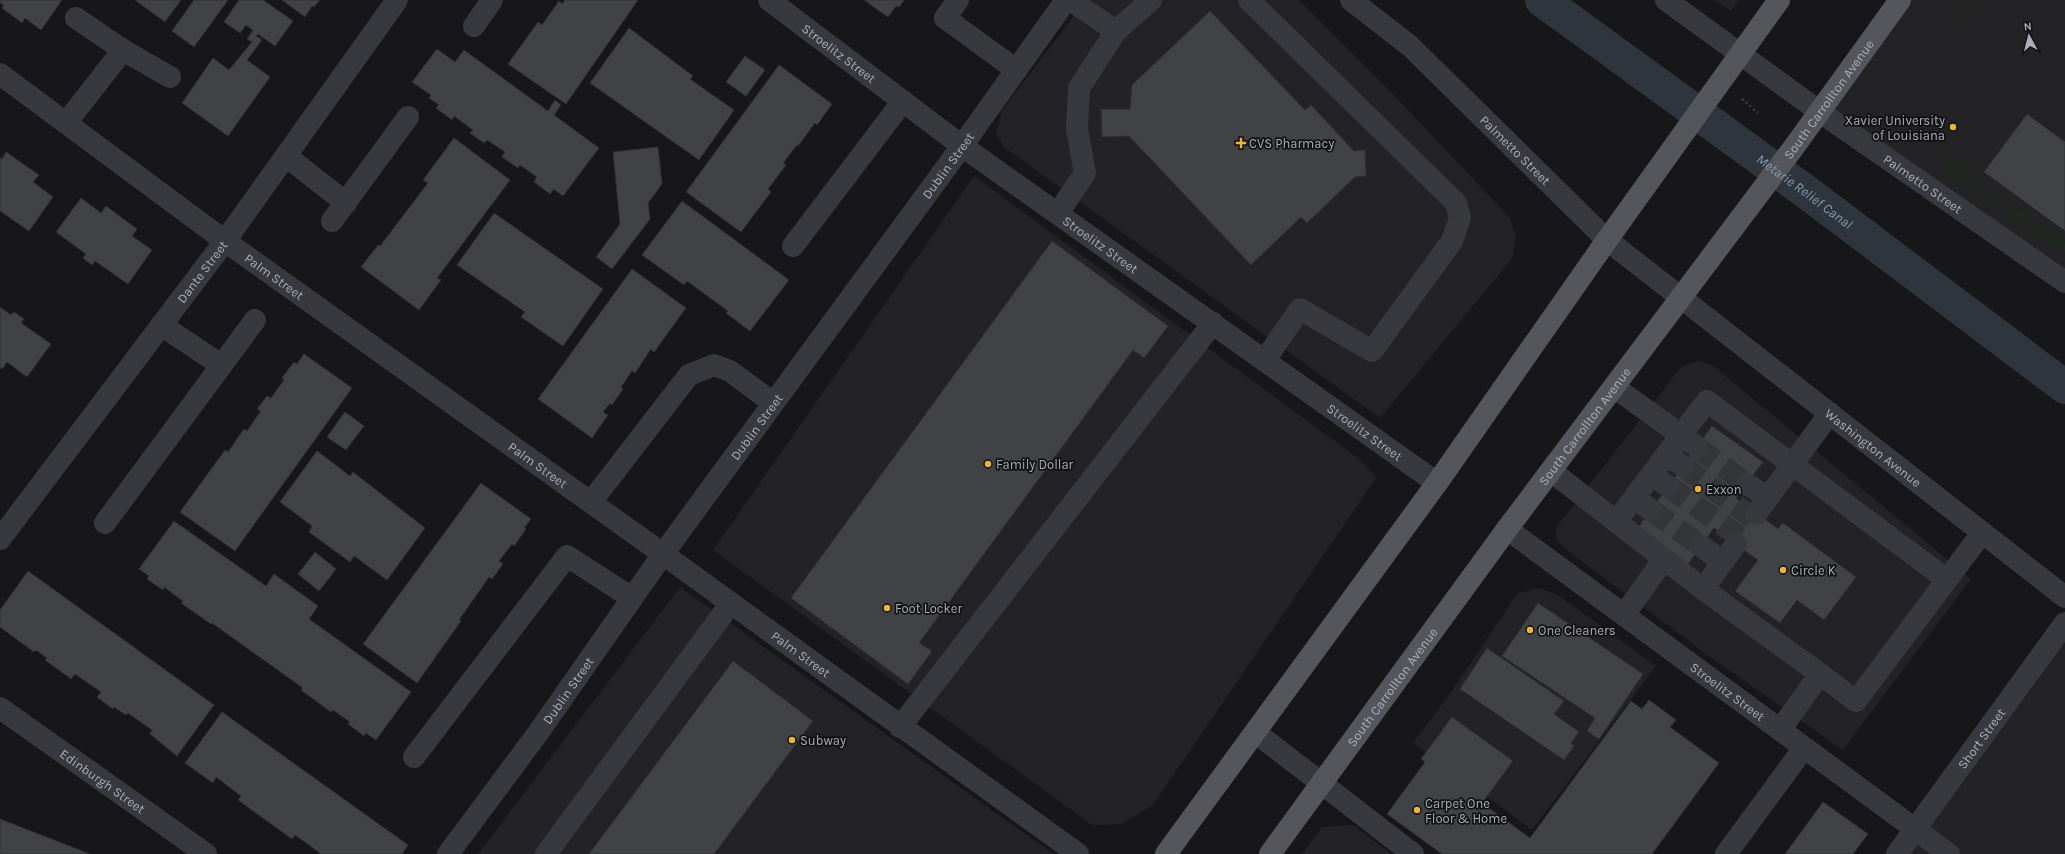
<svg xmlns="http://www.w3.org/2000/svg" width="2065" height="854" viewBox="0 0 2065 854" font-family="Karla,sans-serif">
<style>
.built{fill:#232326}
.green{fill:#1f2720}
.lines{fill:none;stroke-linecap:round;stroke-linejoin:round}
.canal{stroke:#2e353c;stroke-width:34}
.building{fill:#414246;stroke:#313135}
.minor-tunnel{stroke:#343539;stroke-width:22;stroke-dasharray:22 11;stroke-linecap:butt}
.path{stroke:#3e4045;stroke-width:2.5;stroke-dasharray:2 3;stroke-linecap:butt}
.minor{stroke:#38393e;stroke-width:22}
.major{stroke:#54565c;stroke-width:22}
.poi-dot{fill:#e9b43f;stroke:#121214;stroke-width:1.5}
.labels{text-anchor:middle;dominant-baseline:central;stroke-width:3.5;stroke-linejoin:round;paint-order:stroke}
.street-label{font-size:13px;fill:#aaaeb8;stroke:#121214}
.poi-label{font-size:13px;fill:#aaaeb8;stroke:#121214;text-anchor:start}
.water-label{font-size:14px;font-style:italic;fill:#839ab1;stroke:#121214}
</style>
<rect width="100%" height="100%" fill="#171719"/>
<g class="built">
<polygon points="1086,0 1299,0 1393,94 1510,218 1516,237 1512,259 1380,418 1004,147 996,134 1002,110"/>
<polygon points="1714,0 1740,0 1731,11"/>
<polygon points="1900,0 2065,0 2065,282 1820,112"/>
<polygon points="974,176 1362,461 1376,478 1153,805 1122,824 1092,825 713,550"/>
<polygon points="1698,361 1712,365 1971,579 1843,750 1709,656 1568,551 1557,540 1555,529 1681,367"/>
<polygon points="680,587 1000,816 1054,854 478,854"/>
<polygon points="1539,588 1558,595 1656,666 1532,830 1413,743 1449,695 1517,594"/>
<polygon points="2065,616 2065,854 1892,854"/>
<polygon points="1353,825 1391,854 1302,854 1322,827"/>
</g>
<g class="green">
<polygon points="1971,0 1975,0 1957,25 1955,22"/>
<polygon points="1948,156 1981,179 1974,185 1992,198 1999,193 2004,198 2005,206 2002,210 1943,169 1943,162"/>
<polygon points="2013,204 2065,242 2065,256 2007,214"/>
</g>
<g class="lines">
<path class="canal" id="s1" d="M1542,0L1809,194L2065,387"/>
</g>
<g class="building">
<polygon points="0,0 62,0 41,30 25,18 22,23 2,8 4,5 0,3"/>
<polygon points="135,0 181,0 165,22"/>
<polygon points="194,0 228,0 194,47 172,31"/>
<polygon points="239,0 263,0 293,21 275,46 258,34 256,36 262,40 247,60 270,77 228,136 182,103 213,58 229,70 252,42 247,39 253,30 246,25 240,33 224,22"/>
<polygon points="282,0 320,0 314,7 312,6 305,17"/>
<polygon points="565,0 638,0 566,104 508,64 538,22 542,25 559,1 562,4"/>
<polygon points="864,0 904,0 899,7 896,6 888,17"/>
<polygon points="1210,11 1305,110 1311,105 1354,151 1365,150 1366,176 1355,177 1307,223 1301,217 1251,265 1129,136 1102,137 1101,109 1130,109 1132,85"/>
<polygon points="629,28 693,76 690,79 734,110 699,160 590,83"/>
<polygon points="437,49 455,62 464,50 548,111 555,100 561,105 554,115 599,148 563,196 554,189 550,194 534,182 537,177 520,165 518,168 502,157 505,152 487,140 484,143 470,133 473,130 454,116 452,120 436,108 439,105 429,98 431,95 412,82"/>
<polygon points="745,56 765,70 746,96 726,82"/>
<polygon points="779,65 832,104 817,125 815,123 798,146 797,145 783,163 786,165 768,189 771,192 741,232 686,192"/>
<polygon points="2027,114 2065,142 2065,231 1984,172"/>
<polygon points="454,138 510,180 437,278 441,280 419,310 361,267 378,245 380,246 428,183 423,180"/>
<polygon points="658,147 662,184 648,203 650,219 612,269 596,257 620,224 613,152"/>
<polygon points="6,152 39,175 33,182 53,197 29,231 0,211 0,158 2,159"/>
<polygon points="81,198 101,213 106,206 137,229 132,236 152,250 128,284 95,261 92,265 83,258 86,254 56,232"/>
<polygon points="682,201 789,280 750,331 726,313 728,311 687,281 684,285 642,255"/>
<polygon points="494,213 603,289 563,346 521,317 525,312 457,265"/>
<polygon points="1052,241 1168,326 1144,358 1133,350 919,643 932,651 908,684 791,598"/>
<polygon points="632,269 686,308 654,352 651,349 635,373 632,371 621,387 623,389 612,405 610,403 603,412 608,415 592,438 538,399"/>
<polygon points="0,307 11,315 14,312 24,319 21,323 51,344 27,377 7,362 2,369 0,368"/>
<polygon points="304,354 352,388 235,551 180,512 225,450 228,452 244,429 247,431 261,411 257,409 267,396 271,398 284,380 282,378 294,362 297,364"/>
<polygon points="345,412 364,426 346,450 327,437"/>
<polygon points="1712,426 1763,462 1736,498 1778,529 1783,523 1856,577 1824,620 1797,600 1780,623 1735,591 1758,560 1714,528 1685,568 1635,532"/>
<polygon points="317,451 350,476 353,472 425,528 387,580 354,556 350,562 309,532 312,526 280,502"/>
<polygon points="481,483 531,519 524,528 526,529 514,546 512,544 499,561 503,564 492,579 489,577 459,620 461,621 417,683 363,644"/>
<polygon points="174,521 266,586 274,574 318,606 309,619 411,692 376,740 366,733 364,736 348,724 350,722 333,710 331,712 301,690 303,688 212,623 211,624 181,603 183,601 164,587 163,590 147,579 149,576 139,569"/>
<polygon points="315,552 336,569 319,591 298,574"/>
<polygon points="28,571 214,705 177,756 150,734 152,730 128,713 126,715 114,707 113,709 97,697 101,692 75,674 71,679 45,660 47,658 36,650 34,652 0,627 0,610"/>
<polygon points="1538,603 1643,674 1599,739 1587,731 1595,718 1502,656"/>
<polygon points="1487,648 1564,701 1554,714 1579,732 1571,743 1574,746 1564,760 1460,689"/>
<polygon points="733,661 813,721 714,854 589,854"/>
<polygon points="1649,700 1676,720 1670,727 1719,763 1652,854 1442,854 1387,814 1425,762 1421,759 1452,717 1513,761 1482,803 1530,838 1631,701 1642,709"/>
<polygon points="222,712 408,845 402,854 319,854 320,853 295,835 292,839 238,800 241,796 216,777 213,783 185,763"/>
<polygon points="1823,802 1868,834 1853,854 1785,854"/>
<polygon points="0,819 90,854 0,854"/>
</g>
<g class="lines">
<g class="minor-tunnel">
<polyline points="1697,447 1747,484"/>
<polyline points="1683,466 1753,518"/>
<polyline points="1668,486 1741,538"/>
<polyline points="1651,510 1701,546"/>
</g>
<polyline class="path" points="1742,99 1758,113"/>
<g class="minor">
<path id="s2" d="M769,0L962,146L1437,483"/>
<polyline points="958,0 945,18 1016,70"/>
<polyline points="1070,0 1116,31"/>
<polyline points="1249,0 1456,203 1460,218 1452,241 1372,351 1300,309 1265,360"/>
<path id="s3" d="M1351,0L1410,46L1607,240L2065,597"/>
<path id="s4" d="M1666,0L1820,112L2065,282"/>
<polyline points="474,26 492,0"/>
<polyline points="123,50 170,77"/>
<path id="s5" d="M0,74L225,241L663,554L1078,854"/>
<polyline points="66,123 123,50 76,18"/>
<polyline points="286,156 346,203"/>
<polyline points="1058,213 1085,173 1077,129 1079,88 1116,31 1151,0"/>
<polyline points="332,221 408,117"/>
<polyline points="793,246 903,101"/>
<polyline points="161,325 221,365"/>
<polyline points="1614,387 1681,435 1616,522"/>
<polyline points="1697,447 1681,435 1707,401 1946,579"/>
<polyline points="1667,455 1683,466"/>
<polyline points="1551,471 1703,589 1820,674"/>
<polyline points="1652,475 1668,486"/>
<polyline points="1747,484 1768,498"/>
<polyline points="1634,498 1651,510"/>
<polyline points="591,502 689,375 714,365 730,371 773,403"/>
<polyline points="1756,514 1830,413"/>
<polyline points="105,523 255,320"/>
<path id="s6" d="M1507,529L1949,854"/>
<path id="s7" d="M0,539L225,241L397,0"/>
<polyline points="1701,546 1723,562"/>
<polyline points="1703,589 1736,544"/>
<polyline points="1624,615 1664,559"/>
<path id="s8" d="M0,708L206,854"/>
<polyline points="900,727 1213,323"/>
<polyline points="1780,730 1820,674 1856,701 1982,533"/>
<polyline points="1255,732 1413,854"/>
<polyline points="414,757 567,556 632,598"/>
<path id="s9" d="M448,854L538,733L663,554L962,146L1066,0"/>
<polyline points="546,854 731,603"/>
<polyline points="1726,854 1804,748"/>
<path id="s10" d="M1897,854L2065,623"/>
</g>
<g class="major">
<polyline points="1166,854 1437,483 1607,240 1779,0"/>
<path id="s11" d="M1270,854L1507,529L1794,147L1900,0"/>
</g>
</g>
<g class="poi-dot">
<circle cx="1953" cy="127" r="4"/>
<path d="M1239 137h4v4h4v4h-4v4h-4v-4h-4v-4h4z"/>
<circle cx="988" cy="464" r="4"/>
<circle cx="1698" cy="489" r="4"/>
<circle cx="1783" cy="570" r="4"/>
<circle cx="887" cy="608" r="4"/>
<circle cx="1530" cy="630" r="4"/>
<circle cx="792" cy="740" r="4"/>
<circle cx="1417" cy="810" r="4"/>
</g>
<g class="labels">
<g class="street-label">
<text stroke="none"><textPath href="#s2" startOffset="88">Stroelitz Street</textPath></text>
<text stroke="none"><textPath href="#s11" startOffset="939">South Carrollton Avenue</textPath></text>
<text stroke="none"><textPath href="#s3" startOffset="223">Palmetto Street</textPath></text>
<text stroke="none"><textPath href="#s9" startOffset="851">Dublin Street</textPath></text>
<text stroke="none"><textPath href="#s4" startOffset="316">Palmetto Street</textPath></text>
<text stroke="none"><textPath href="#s2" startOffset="412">Stroelitz Street</textPath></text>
<text stroke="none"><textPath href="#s7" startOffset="335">Dante Street</textPath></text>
<text stroke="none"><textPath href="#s5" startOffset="341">Palm Street</textPath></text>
<text stroke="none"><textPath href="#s11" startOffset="531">South Carrollton Avenue</textPath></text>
<text stroke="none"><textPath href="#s9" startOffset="527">Dublin Street</textPath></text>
<text stroke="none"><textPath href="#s2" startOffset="736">Stroelitz Street</textPath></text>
<text stroke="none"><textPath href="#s3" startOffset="689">Washington Avenue</textPath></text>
<text stroke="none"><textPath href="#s5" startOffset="665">Palm Street</textPath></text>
<text stroke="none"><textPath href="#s5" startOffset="989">Palm Street</textPath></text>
<text stroke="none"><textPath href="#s11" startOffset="207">South Carrollton Avenue</textPath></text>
<text stroke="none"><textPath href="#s9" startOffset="203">Dublin Street</textPath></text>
<text stroke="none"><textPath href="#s6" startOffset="274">Stroelitz Street</textPath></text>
<text stroke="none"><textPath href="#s10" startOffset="143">Short Street</textPath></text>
<text stroke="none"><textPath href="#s8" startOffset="126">Edinburgh Street</textPath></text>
</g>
<g class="poi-label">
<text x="1945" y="120" text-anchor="end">Xavier University<tspan x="1945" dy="15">of Louisiana</tspan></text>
<text x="1249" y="143">CVS Pharmacy</text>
<text x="996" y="464">Family Dollar</text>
<text x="1706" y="489">Exxon</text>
<text x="1791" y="570">Circle K</text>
<text x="895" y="608">Foot Locker</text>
<text x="1538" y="630">One Cleaners</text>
<text x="800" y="740">Subway</text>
<text x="1425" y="803">Carpet One<tspan x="1425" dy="15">Floor &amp; Home</tspan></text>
</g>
<g class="water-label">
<text stroke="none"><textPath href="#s1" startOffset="325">Metarie Relief Canal</textPath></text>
</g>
</g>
<g transform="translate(2029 36) rotate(353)" stroke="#121214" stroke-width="3" paint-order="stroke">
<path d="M0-3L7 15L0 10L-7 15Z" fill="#aaaeb8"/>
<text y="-6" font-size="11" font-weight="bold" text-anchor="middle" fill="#aaaeb8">N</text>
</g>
</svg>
